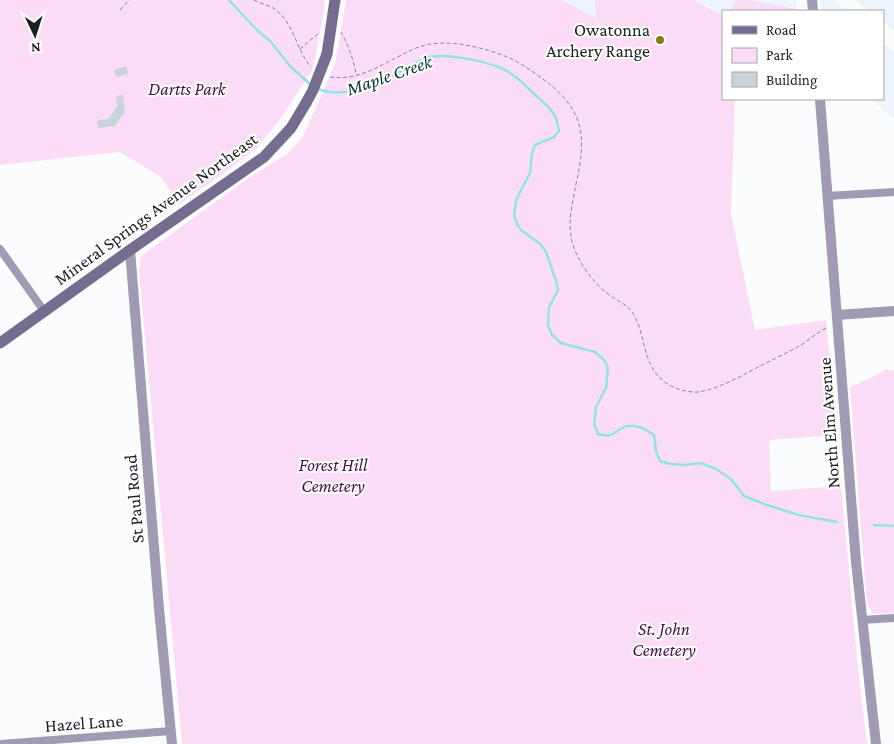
<svg xmlns="http://www.w3.org/2000/svg" width="894" height="744" viewBox="0 0 894 744" font-family="'Crimson Pro',serif">
<style>
.built{fill:#eef4fe}
.green{fill:#fbdcf7}
.lines{fill:none;stroke-linecap:round;stroke-linejoin:round}
.stream{stroke:#92e3e4;stroke-width:2.5}
.building{fill:#c8d4da}
.path{stroke:#87898c;stroke-width:1;stroke-dasharray:4 2.5;stroke-linecap:butt}
.minor{stroke:#a09ab3;stroke-width:8}
.tertiary{stroke:#a09ab3;stroke-width:10}
.secondary{stroke:#756c8f;stroke-width:11}
.secondary-bridge{stroke:#756c8f;stroke-width:11}
.poi-dot{fill:#8a7518;stroke:#fff;stroke-width:2}
.labels{text-anchor:middle;dominant-baseline:central;stroke-width:4;stroke-linejoin:round;paint-order:stroke}
.poi-label{font-size:18px;fill:#1c1e22;stroke:#fff;text-anchor:end}
.park-label{font-size:18px;font-style:italic;fill:#470f45;stroke:#fff}
.street-label{font-size:18px;fill:#1c1e22;stroke:#fff}
.water-label{font-size:19px;font-style:italic;fill:#0d3536;stroke:#fff}
</style>
<rect width="100%" height="100%" fill="#fafcfe"/>
<g class="built">
<polygon points="562,0 595,0 596,19"/>
<polygon points="694,0 737,0 729,11 723,11 723,16"/>
<polygon points="751,0 796,0 797,9"/>
<polygon points="821,0 834,0 847,11 822,11"/>
<polygon points="855,0 894,0 894,31 883,22 883,11 869,11"/>
<polygon points="883,43 894,53 894,119 871,99 883,99"/>
</g>
<g class="green">
<polygon points="0,0 325,0 324,11 313,69 281,118 257,148 228,170 179,204 161,177 120,152 0,165"/>
<polygon points="346,0 562,0 596,18 595,0 694,0 723,16 723,99 735,99 731,214 755,330 826,320 838,435 769,440 771,491 841,486 858,669 867,744 182,744 139,270 141,256 250,177 287,154 303,137 335,64"/>
<polygon points="737,0 751,0 797,9 797,11 729,11"/>
<polygon points="886,369 894,371 894,613 873,614 867,604 850,387 873,377"/>
</g>
<g class="lines">
<g class="stream">
<polyline points="229,0 256,29 271,42 290,66 311,85"/>
<path d="M318,89C341,98 371,87 392,76C403,71 414,63 426,58C443,52 484,61 501,68C511,72 521,81 529,89C536,96 548,105 553,113C557,118 558,125 559,131L554,137L535,145L532,153L530,173L516,200L514,215L517,224L521,230L540,244L546,252L556,281L558,290L549,308L548,325L552,335L561,343L595,352L604,360L608,367L606,388L596,407L594,424L598,434C613,438 612,433 624,427C635,423 645,429 654,435L656,451L660,461L671,464L684,465L701,463L716,469L731,479L744,496L767,505L799,515L837,522"/>
<polyline points="874,525 894,526"/>
</g>
</g>
<g class="building">
<polygon points="126,66 128,74 116,77 114,70"/>
<polygon points="123,95 125,112 115,126 98,128 97,120 109,119 117,106 116,96"/>
</g>
<g class="lines">
<g class="path">
<path d="M254,0C261,4 270,5 276,10C295,25 296,50 311,67"/>
<polyline points="120,10 129,0"/>
<path d="M341,32C348,45 354,60 356,75"/>
<polyline points="300,49 320,32"/>
<path d="M330,77C363,82 390,58 419,47C446,37 487,48 512,59C524,65 536,74 547,82C586,113 586,138 576,184C573,202 567,222 572,241C576,259 592,282 608,294C617,301 628,304 634,315C644,333 643,355 655,372C663,385 683,393 698,392C719,389 743,375 762,365C774,359 787,353 799,346C809,341 817,332 828,327"/>
</g>
<g class="minor">
<polyline points="827,196 894,192"/>
<polyline points="0,249 44,311"/>
<polyline points="862,620 894,618"/>
<polyline points="0,744 171,731"/>
</g>
<g class="tertiary">
<polyline points="812,0 813,11"/>
<polyline points="820,99 856,562 876,744"/>
<polyline points="130,250 159,609 172,744"/>
<polyline points="837,315 894,311"/>
</g>
<g class="secondary">
<polyline points="327,54 335,0"/>
<polyline points="0,343 130,250 264,157 291,128 306,103"/>
</g>
<polyline class="secondary-bridge" points="306,103 313,90 327,54"/>
</g>
<circle class="poi-dot" cx="660" cy="40" r="5"/>
<g class="labels">
<g class="poi-label">
<text x="650" y="30">Owatonna<tspan x="650" dy="21">Archery Range</tspan></text>
</g>
<g class="park-label">
<text x="187" y="89">Dartts Park</text>
<text x="333" y="465">Forest Hill<tspan x="333" dy="21">Cemetery</tspan></text>
<text x="664" y="629">St. John<tspan x="664" dy="21">Cemetery</tspan></text>
</g>
<g class="street-label">
<text transform="translate(156 209) rotate(-36)">Mineral Springs Avenue Northeast</text>
<text transform="translate(829 423) rotate(-94)">North Elm Avenue</text>
<text transform="translate(134 499) rotate(-95)">St Paul Road</text>
<text transform="translate(84 723) rotate(-4)">Hazel Lane</text>
</g>
<g class="water-label">
<text transform="translate(389 75) rotate(-19)">Maple Creek</text>
</g>
</g>
<rect x="722" y="10" width="162" height="90" fill="#ffffff" stroke="#a4a5a7"/>
<rect x="732" y="26" width="25" height="8" fill="#756c8f" stroke="#a4a5a7"/>
<text x="766" y="35" font-size="15" fill="#1c1e22">Road</text>
<rect x="732" y="48" width="25" height="15" fill="#fbdcf7" stroke="#a4a5a7"/>
<text x="766" y="60" font-size="15" fill="#1c1e22">Park</text>
<rect x="732" y="72" width="25" height="15" fill="#c8d4da" stroke="#a4a5a7"/>
<text x="766" y="85" font-size="15" fill="#1c1e22">Building</text>
<g transform="translate(35 35) rotate(176)" stroke="#ffffff" stroke-width="4" paint-order="stroke">
<path d="M0-4L9 19L0 12L-9 19Z" fill="#1c1e22"/>
<text y="-8" font-size="14" font-weight="bold" text-anchor="middle" fill="#1c1e22">N</text>
</g>
</svg>
